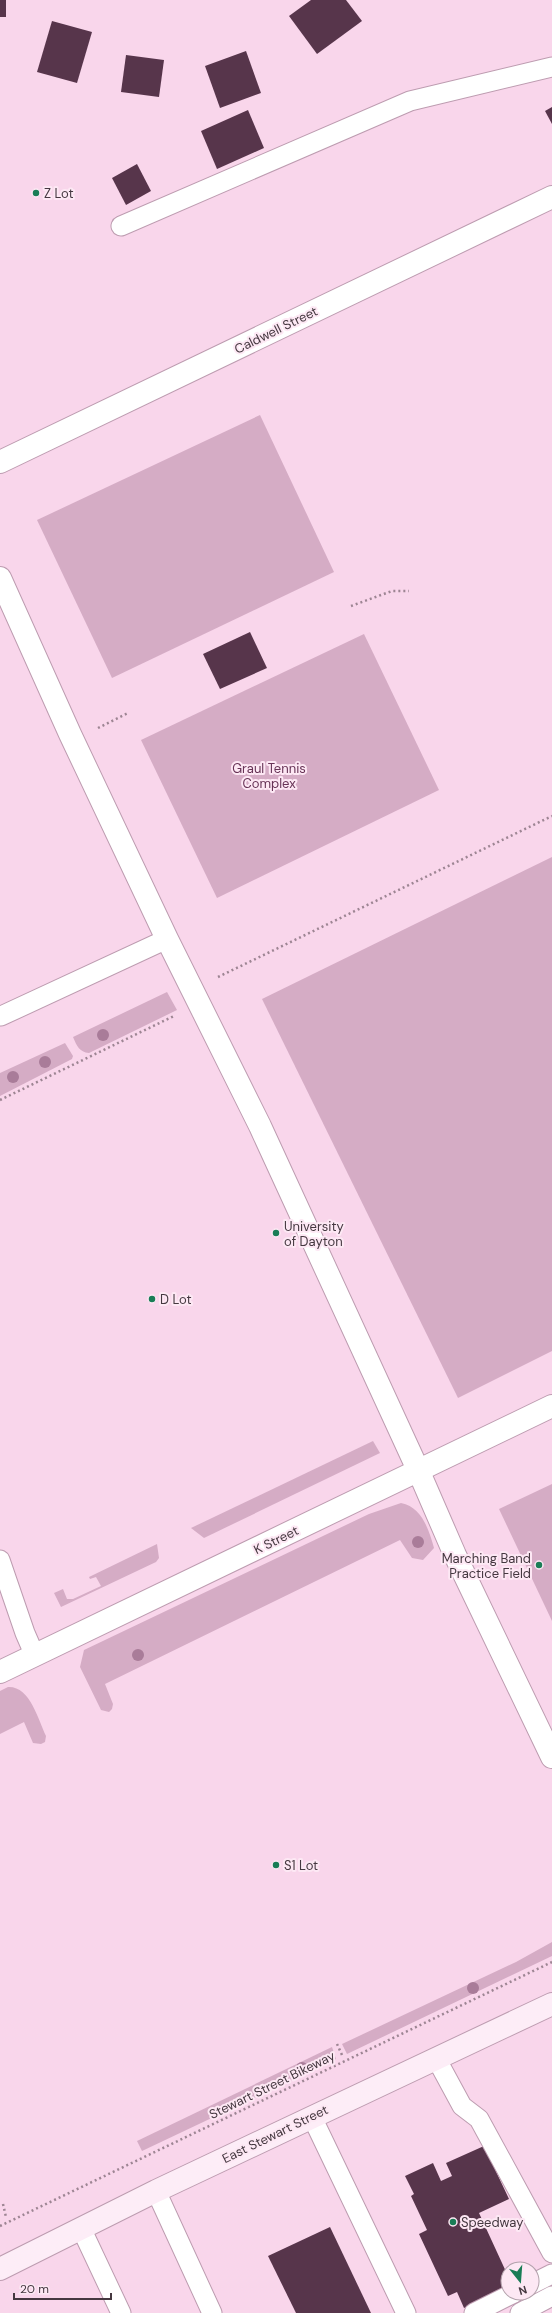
<svg xmlns="http://www.w3.org/2000/svg" width="552" height="2313" viewBox="0 0 552 2313" font-family="'DM Sans',sans-serif">
<style>
.green{fill:#d5acc5}
.building{fill:#57354b}
.lines{fill:none;stroke-linecap:round;stroke-linejoin:round}
.service-casing{stroke:#bd9cb0;stroke-width:21}
.minor-casing{stroke:#bd9cb0;stroke-width:24}
.secondary-casing{stroke:#bd9cb0;stroke-width:24}
.path{stroke:#9d8593;stroke-width:2.5;stroke-dasharray:2 3;stroke-linecap:butt}
.service{stroke:#fff;stroke-width:19}
.minor{stroke:#fff;stroke-width:22}
.secondary{stroke:#fdedf7;stroke-width:22}
.tree{fill:#a97c99}
.poi-dot{fill:#197d56;stroke:#fde8f4;stroke-width:1.5}
.labels{text-anchor:middle;dominant-baseline:central;stroke-width:4;stroke-linejoin:round;paint-order:stroke}
.poi-label{font-size:13px;fill:#453840;stroke:#fde8f4;text-anchor:start}
.street-label{font-size:13px;fill:#453840;stroke:#fde8f4}
.park-label{font-size:13px;fill:#673356;stroke:#fde8f4}
</style>
<rect width="100%" height="100%" fill="#f9d6eb"/>
<g class="green">
<polygon points="260,415 334,572 112,678 37,520"/>
<polygon points="364,634 439,790 217,898 141,740"/>
<polygon points="552,857 552,1351 458,1398 262,999"/>
<path d="M167,992L177,1010L89,1053C79,1052 77,1046 73,1037Z"/>
<polygon points="65,1043 73,1056 72,1059 0,1096 0,1073"/>
<polygon points="373,1441 380,1453 204,1538 191,1528"/>
<polygon points="552,1484 552,1621 499,1509"/>
<path d="M401,1503C422,1507 429,1530 434,1548L423,1560L412,1558L400,1540L105,1684L113,1704L112,1709L109,1712L101,1710L80,1667L84,1650L369,1514Z"/>
<polygon points="157,1544 159,1558 156,1562 61,1607 54,1593 63,1589 67,1599 73,1599 101,1586 96,1577 90,1579 89,1577"/>
<path d="M8,1687C30,1686 38,1719 46,1736L45,1742L41,1744L33,1743L24,1722L0,1734V1691Z"/>
<polygon points="552,1942 552,1956 347,2054 342,2044 516,1962"/>
<polygon points="332,2047 336,2059 142,2151 137,2141"/>
</g>
<g class="building">
<rect x="0" y="0" width="6" height="17"/>
<polygon points="311,0 346,0 362,21 317,54 289,16"/>
<polygon points="52,21 92,32 77,83 37,72"/>
<polygon points="246,51 261,93 220,108 205,66"/>
<polygon points="126,55 164,60 159,97 121,92"/>
<polygon points="552,107 552,124 545,111"/>
<polygon points="248,110 264,148 217,169 201,131"/>
<polygon points="137,164 151,191 126,205 112,178"/>
<polygon points="250,632 267,668 220,689 203,654"/>
<polygon points="484,2146 509,2199 479,2213 508,2276 508,2288 464,2308 457,2292 448,2296 419,2234 427,2230 411,2196 414,2194 405,2176 433,2163 441,2181 452,2176 446,2163"/>
<polygon points="330,2227 371,2313 296,2313 268,2256"/>
</g>
<g class="lines">
<g class="service-casing">
<g id="service">
<polyline points="121,226 410,101 552,67"/>
<polyline points="1,1016 167,939"/>
<polyline points="0,1560 25,1633 35,1656"/>
<polyline points="436,2058 462,2106 479,2119 552,2253"/>
<polyline points="312,2117 406,2313"/>
<polyline points="156,2191 212,2313"/>
<polyline points="81,2228 121,2313"/>
<polyline points="532,2284 552,2274"/>
<polyline points="474,2313 514,2293"/>
<polyline points="520,2313 552,2296"/>
</g>
</g>
<g class="minor-casing">
<g id="minor">
<polyline points="0,462 552,197"/>
<polyline points="0,578 70,734 167,939 260,1126 419,1472 455,1555 552,1757"/>
<polyline points="0,1672 552,1406"/>
</g>
</g>
<g class="secondary-casing">
<polyline id="secondary" points="0,2269 156,2191 552,2004"/>
</g>
<g class="path">
<polyline points="351,606 392,591 409,591"/>
<polyline points="98,728 128,713"/>
<polyline points="218,977 552,816"/>
<polyline points="0,1100 174,1016"/>
<polyline points="337,2044 342,2055"/>
<polyline points="3,2204 6,2217"/>
<polyline points="0,2226 552,1962"/>
</g>
<use href="#service" class="service"/>
<use href="#minor" class="minor"/>
<use href="#secondary" class="secondary"/>
</g>
<g class="tree">
<circle cx="103" cy="1035" r="6"/>
<circle cx="45" cy="1062" r="6"/>
<circle cx="13" cy="1077" r="6"/>
<circle cx="418" cy="1542" r="6"/>
<circle cx="138" cy="1655" r="6"/>
<circle cx="473" cy="1988" r="6"/>
<circle cx="302" cy="2068" r="6"/>
</g>
<g class="poi-dot">
<circle cx="36" cy="193" r="4"/>
<circle cx="276" cy="1233" r="4"/>
<circle cx="152" cy="1299" r="4"/>
<circle cx="539" cy="1565" r="4"/>
<circle cx="276" cy="1865" r="4"/>
<circle cx="453" cy="2222" r="4"/>
</g>
<g class="labels">
<g class="poi-label">
<text x="44" y="193">Z Lot</text>
<text x="284" y="1226">University<tspan x="284" dy="15">of Dayton</tspan></text>
<text x="160" y="1299">D Lot</text>
<text x="531" y="1558" text-anchor="end">Marching Band<tspan x="531" dy="15">Practice Field</tspan></text>
<text x="284" y="1865">S1 Lot</text>
<text x="461" y="2222">Speedway</text>
</g>
<g class="street-label">
<text transform="translate(276 330) rotate(-26)">Caldwell Street</text>
<text transform="translate(276 1540) rotate(-26)">K Street</text>
<text transform="translate(272 2085) rotate(-26)">Stewart Street Bikeway</text>
<text transform="translate(275 2134) rotate(-26)">East Stewart Street</text>
</g>
<g class="park-label">
<text x="269" y="768">Graul Tennis<tspan x="269" dy="15">Complex</tspan></text>
</g>
</g>
<g transform="translate(520 2281) rotate(163)"><circle r="19" fill="#fde8f4" stroke="#b3a2ac"/>
<path d="M0-3L7 15L0 10L-7 15Z" fill="#197d56"/>
<text y="-6" font-size="11" font-weight="bold" text-anchor="middle" fill="#453840">N</text>
</g>
<path d="M14 2293v6h97v-6" fill="none" stroke="#453840" stroke-width="2"/>
<text x="20" y="2293" font-size="12" fill="#453840" stroke="#fde8f4" stroke-width="3" paint-order="stroke">20 m</text>
</svg>
